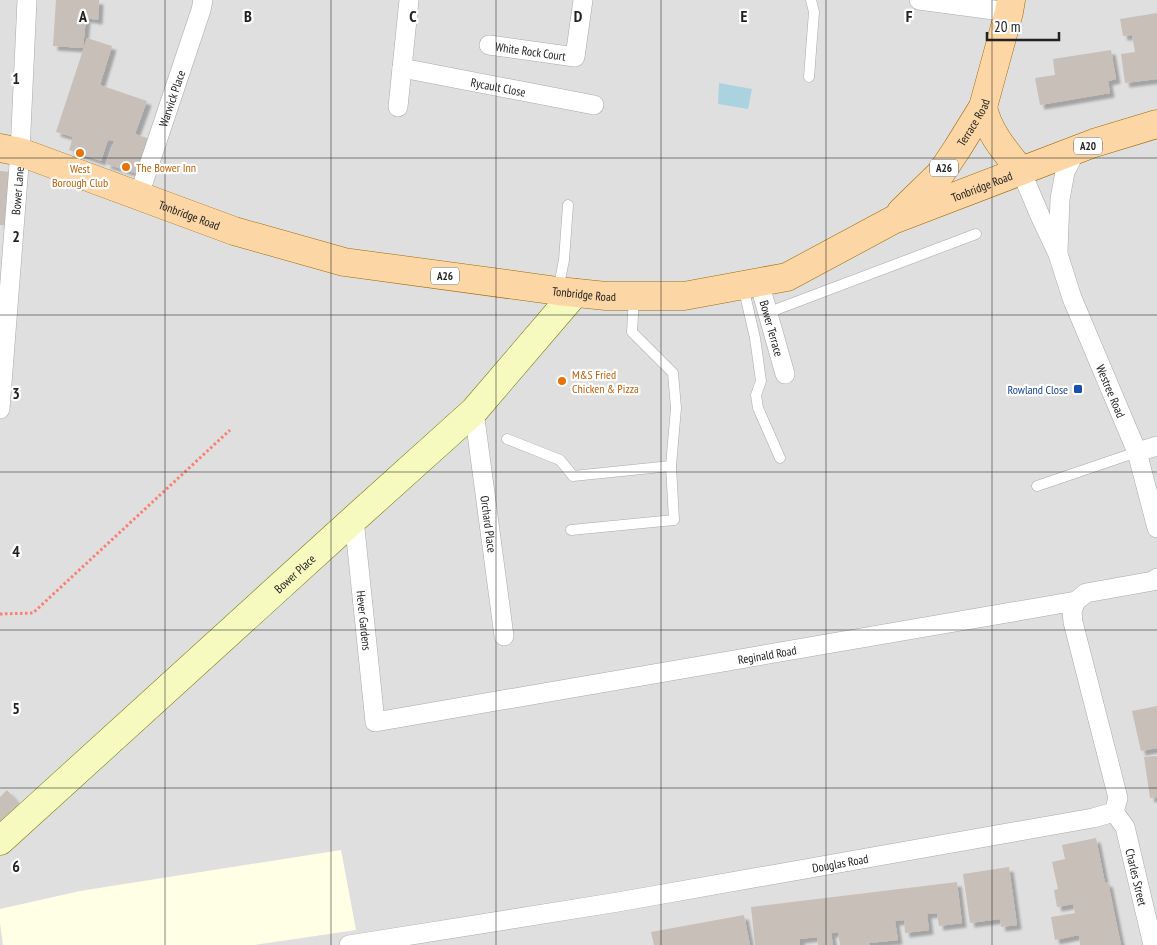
<svg xmlns="http://www.w3.org/2000/svg" width="1157" height="945" viewBox="0 0 1157 945" font-family="'PT Sans Narrow',sans-serif">
<style>
.residential{fill:#e0dfdf}
.education{fill:#ffffe5}
.water{fill:#aad3df}
.building{fill:#c7bfb8;filter:url(#shadow)}
.lines{fill:none;stroke-linecap:round;stroke-linejoin:round}
.lane-casing{stroke:#a9a9a9;stroke-width:11}
.street-casing{stroke:#a9a9a9;stroke-width:20}
.secondary-casing{stroke:#707d05;stroke-width:29}
.primary-casing{stroke:#a06b00;stroke-width:29}
.path{stroke:#fa8072;stroke-width:3;stroke-dasharray:2.5 2.5;stroke-linecap:butt}
.lane{stroke:#fff;stroke-width:10}
.street{stroke:#fff;stroke-width:19}
.secondary{stroke:#f7fabf;stroke-width:28}
.primary{stroke:#fcd6a4;stroke-width:28}
.grid{fill:none;stroke:#222;stroke-width:1;stroke-opacity:0.55}
.food-dot{fill:#e8710a;stroke:#fff;stroke-width:2}
.transit-dot{fill:#1a4fb4;stroke:#fff;stroke-width:2}
.labels{text-anchor:middle;dominant-baseline:central;stroke-width:4.5;stroke-linejoin:round;paint-order:stroke}
.shield{fill:#fff;stroke:#646464;stroke-width:1}
.shield-label{font-size:11px;font-weight:bold;fill:#222}
.street-label{font-size:12px;fill:#222;stroke:#fff}
.food-label{font-size:12px;fill:#c56008;stroke:#fff;text-anchor:start}
.transit-label{font-size:12px;fill:#164399;stroke:#fff;text-anchor:end}
.grid-label{font-size:16px;text-anchor:middle;font-weight:bold;fill:#222;stroke:#fff;stroke-width:4.5;stroke-linejoin:round;paint-order:stroke}
</style>
<defs>
<filter id="shadow"><feDropShadow dx="4.5" dy="4.5" stdDeviation="1" flood-color="#0004"/></filter>
</defs>
<rect width="100%" height="100%" fill="#f2efe9"/>
<rect class="residential" x="0" y="0" width="1157" height="945"/>
<polygon class="education" points="341,850 356,930 254,945 3,945 0,923 0,909 80,891"/>
<polygon class="water" points="719,83 752,89 748,109 718,104"/>
<g class="building">
<polygon points="56,0 99,0 98,20 86,18 83,48 53,46"/>
<polygon points="1157,13 1157,79 1125,83 1121,54 1135,52 1132,35 1123,36 1120,19"/>
<polygon points="87,38 112,46 100,85 147,101 135,134 156,141 144,176 106,164 114,141 108,140 101,161 69,150 73,137 56,132"/>
<polygon points="1111,50 1116,79 1108,81 1110,93 1040,105 1035,78 1055,75 1053,59"/>
<polygon points="0,171 12,172 5,225 0,225"/>
<polygon points="1157,706 1157,748 1141,751 1132,711"/>
<polygon points="1157,756 1157,797 1150,798 1144,757"/>
<polygon points="7,790 23,808 0,829 0,797"/>
<polygon points="1096,838 1105,883 1108,882 1121,945 1080,945 1079,935 1055,940 1051,917 1075,913 1073,904 1057,907 1054,890 1058,889 1052,862 1065,859 1062,845"/>
<polygon points="1009,867 1017,925 1001,927 1000,919 970,923 963,874"/>
<polygon points="957,882 962,923 939,926 937,913 927,914 929,930 905,933 904,920 895,921 898,940 869,943 870,945 840,945 838,932 831,933 833,945 818,945 817,937 800,939 800,945 755,945 751,907"/>
<polygon points="744,915 750,945 654,945 651,932"/>
</g>
<g class="lines">
<g class="lane-casing">
<g id="lane">
<polyline points="809,77 814,12 811,0"/>
<polyline points="743,286 755,338 761,381 756,395 758,408 780,458"/>
<polyline points="558,290 564,260 568,205"/>
<polyline points="767,313 976,234"/>
<polyline points="507,439 560,460 573,476 671,466 676,408 673,373 632,332 634,297"/>
<polyline points="1037,486 1137,452"/>
<polyline points="571,530 674,520 671,466"/>
</g>
</g>
<g class="street-casing">
<g id="street">
<polyline points="919,0 1009,12"/>
<path id="s1" d="M489,45L575,57L583,0"/>
<path id="s2" d="M402,68L594,105"/>
<polyline points="398,107 409,0"/>
<path id="s3" d="M1021,171L1041,218L1058,254L1072,298L1137,452L1157,528"/>
<path id="s4" d="M139,195L201,10L203,0"/>
<polyline points="1058,251 1060,199 1065,172 1076,150"/>
<path id="s5" d="M759,282L785,374"/>
<path id="s6" d="M0,409L20,152L27,0"/>
<path id="s7" d="M474,411L504,636"/>
<polyline points="1137,452 1157,446"/>
<path id="s8" d="M354,519L375,722L1076,601L1086,593L1153,581L1157,578"/>
<path id="s9" d="M1114,812L1125,827L1153,945"/>
<path id="s10" d="M349,945L618,902L1093,818L1114,812L1118,798L1073,622L1072,611L1076,601"/>
</g>
</g>
<g class="secondary-casing">
<g id="secondary">
<path id="s11" d="M0,841L354,519L474,411L575,293"/>
</g>
</g>
<g class="primary-casing">
<g id="primary">
<path d="M983,107C988,132 1006,152 1021,171"/>
<path id="s12" d="M0,148L20,152L234,231L344,262L558,291L606,296H684L787,277L893,220L1094,143L1157,124"/>
<path id="s13" d="M901,212L941,173L957,149L983,107L1009,12L1011,0"/>
</g>
</g>
<polyline class="path" points="0,614 33,613 230,430"/>
<use href="#lane" class="lane"/>
<use href="#street" class="street"/>
<use href="#secondary" class="secondary"/>
<use href="#primary" class="primary"/>
</g>
<path class="grid" d="M165,0V945M331,0V945M496,0V945M661,0V945M826,0V945M992,0V945M0,158H1157M0,315H1157M0,472H1157M0,630H1157M0,788H1157"/>
<g class="food-dot">
<circle cx="80" cy="153" r="5"/>
<circle cx="126" cy="167" r="5"/>
<circle cx="562" cy="381" r="5"/>
</g>
<rect class="transit-dot" x="1073" y="384" width="10" height="10" rx="2.5"/>
<g class="labels">
<g class="shield">
<rect x="1074" y="137.5" width="28" height="17" rx="4"/>
<rect x="930" y="159.5" width="28" height="17" rx="4"/>
<rect x="431" y="267.5" width="28" height="17" rx="4"/>
</g>
<g class="shield-label">
<text x="1088" y="146">A20</text>
<text x="944" y="168">A26</text>
<text x="445" y="276">A26</text>
</g>
<g class="street-label">
<text stroke="none"><textPath href="#s1" startOffset="42">White Rock Court</textPath></text>
<text stroke="none"><textPath href="#s2" startOffset="98">Rycault Close</textPath></text>
<text stroke="none"><textPath href="#s4" startOffset="102">Warwick Place</textPath></text>
<text stroke="none"><textPath href="#s13" startOffset="116">Terrace Road</textPath></text>
<text stroke="none"><textPath href="#s12" startOffset="1025">Tonbridge Road</textPath></text>
<text stroke="none"><textPath href="#s6" startOffset="219">Bower Lane</textPath></text>
<text stroke="none"><textPath href="#s12" startOffset="201">Tonbridge Road</textPath></text>
<text stroke="none"><textPath href="#s12" startOffset="605">Tonbridge Road</textPath></text>
<text stroke="none"><textPath href="#s5" startOffset="48">Bower Terrace</textPath></text>
<text stroke="none"><textPath href="#s3" startOffset="238">Westree Road</textPath></text>
<text stroke="none"><textPath href="#s7" startOffset="114">Orchard Place</textPath></text>
<text stroke="none"><textPath href="#s11" startOffset="398">Bower Place</textPath></text>
<text stroke="none"><textPath href="#s8" startOffset="102">Hever Gardens</textPath></text>
<text stroke="none"><textPath href="#s8" startOffset="602">Reginald Road</textPath></text>
<text stroke="none"><textPath href="#s10" startOffset="498">Douglas Road</textPath></text>
<text stroke="none"><textPath href="#s9" startOffset="70">Charles Street</textPath></text>
</g>
<g class="food-label">
<text x="136" y="167">The Bower Inn</text>
<text x="80" y="168" text-anchor="middle">West<tspan x="80" dy="14">Borough Club</tspan></text>
<text x="572" y="374">M&amp;S Fried<tspan x="572" dy="14">Chicken &amp; Pizza</tspan></text>
</g>
<g class="transit-label">
<text x="1068" y="389">Rowland Close</text>
</g>
</g>
<g class="grid-label">
<text x="83" y="22">A</text>
<text x="248" y="22">B</text>
<text x="413" y="22">C</text>
<text x="578" y="22">D</text>
<text x="744" y="22">E</text>
<text x="909" y="22">F</text>
<text x="16" y="84">1</text>
<text x="16" y="242">2</text>
<text x="16" y="399">3</text>
<text x="16" y="557">4</text>
<text x="16" y="714">5</text>
<text x="16" y="872">6</text>
</g>
<path d="M987 32v8h72v-8" fill="none" stroke="#222222" stroke-width="2.5"/>
<text x="994" y="32" font-size="15" fill="#222222" stroke="#ffffff" stroke-width="4" paint-order="stroke">20 m</text>
</svg>
